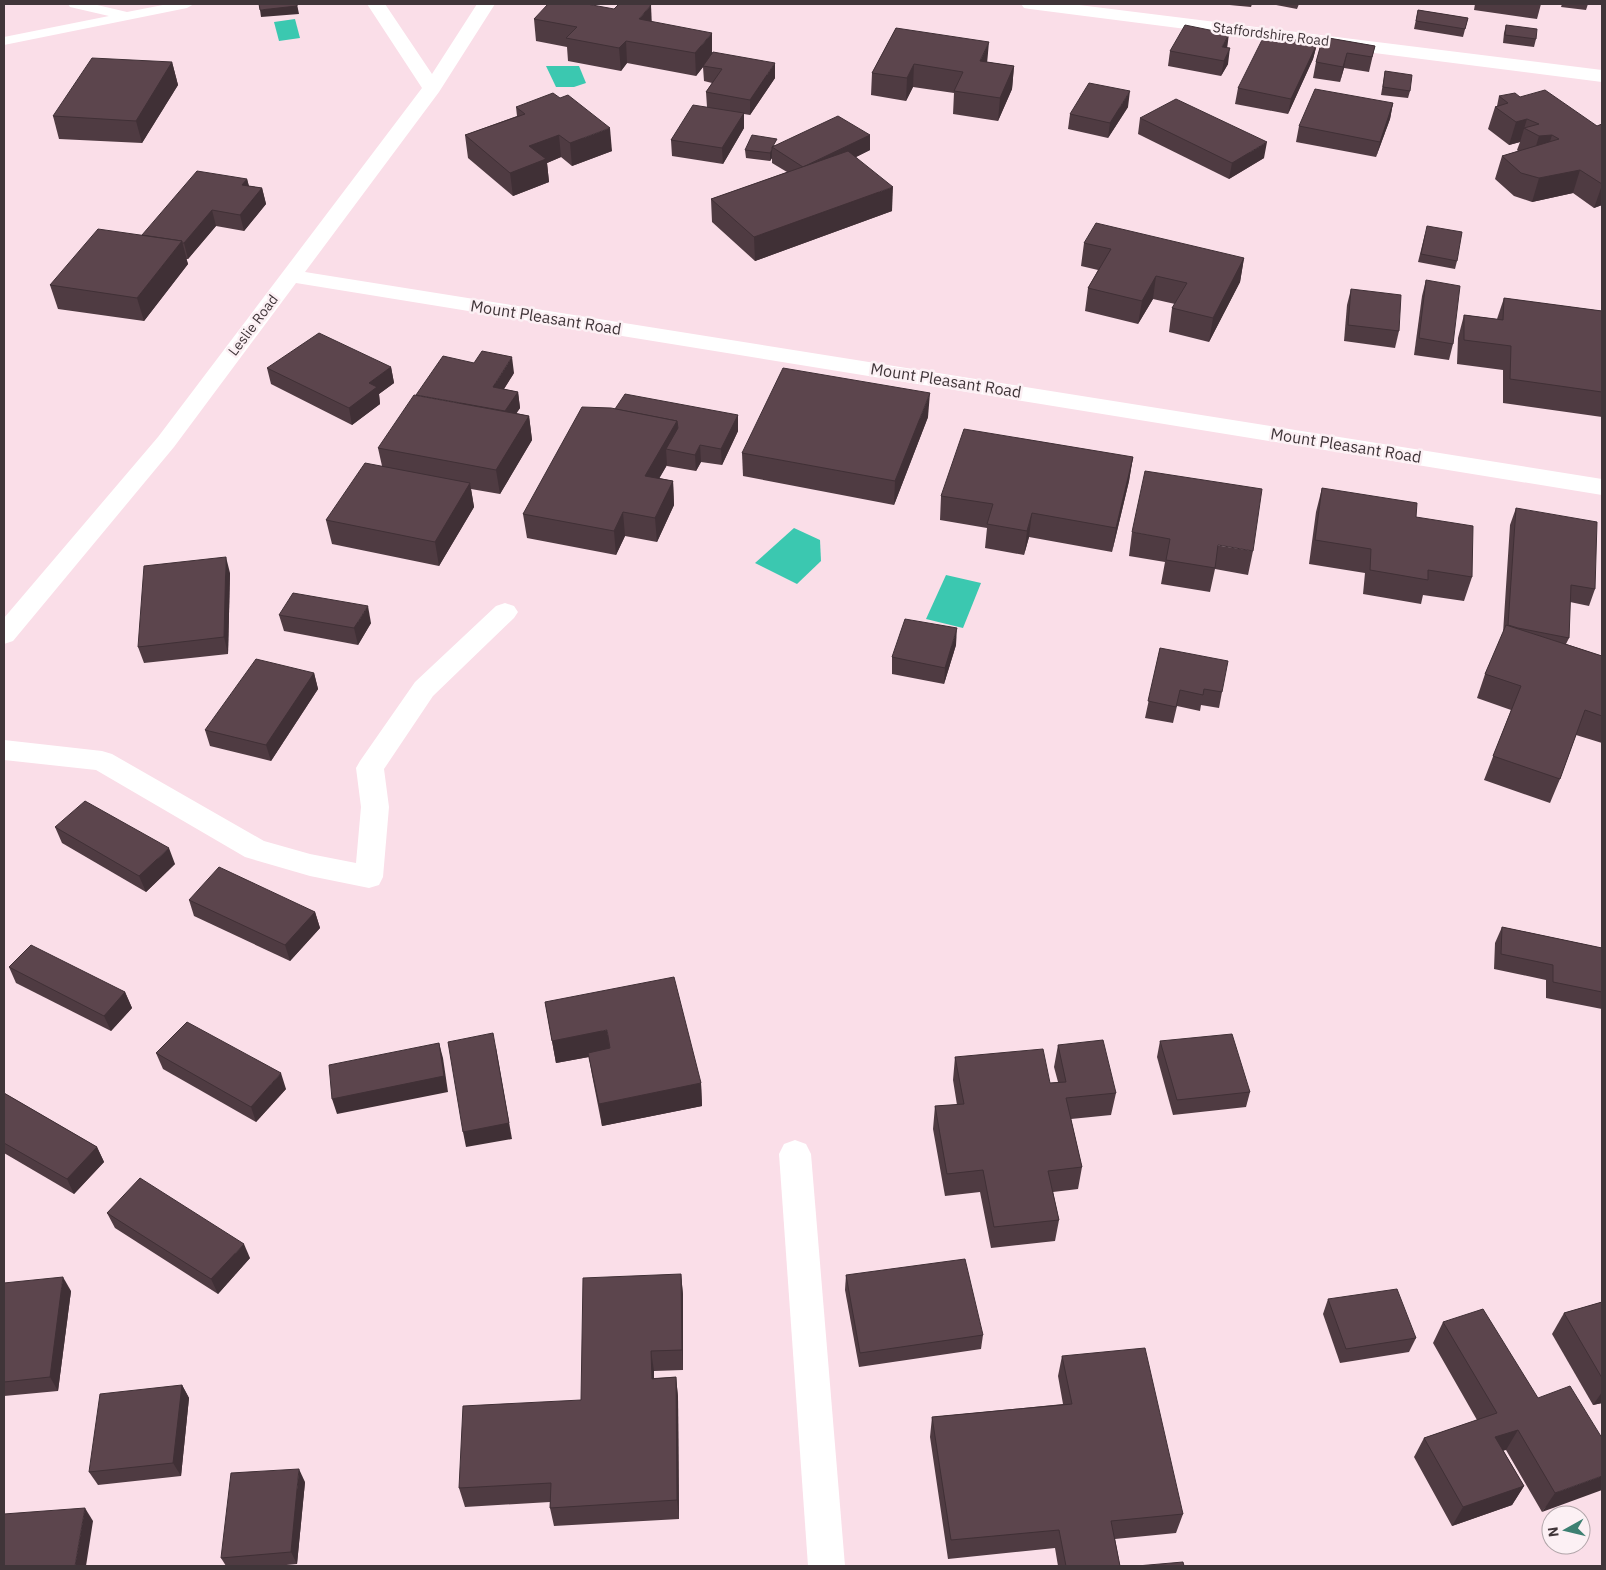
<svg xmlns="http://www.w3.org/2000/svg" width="1606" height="1570" viewBox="0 0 1606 1570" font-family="'IBM Plex Sans',sans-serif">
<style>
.water{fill:#3bc8b0}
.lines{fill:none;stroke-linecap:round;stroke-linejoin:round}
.lane{fill:#fff;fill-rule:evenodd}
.street{fill:#fff;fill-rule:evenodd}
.wall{fill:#4f3b42}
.shaded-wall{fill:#403036}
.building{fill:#5c454d;stroke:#403036}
.labels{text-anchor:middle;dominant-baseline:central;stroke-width:5;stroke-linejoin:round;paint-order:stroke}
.far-street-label{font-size:14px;fill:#403539;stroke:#fcf0f4}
.street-label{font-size:16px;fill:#403539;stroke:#fcf0f4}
</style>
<rect width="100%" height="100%" fill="#fadee8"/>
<g class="water">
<polygon points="295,19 300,38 279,41 274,22"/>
<polygon points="546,66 579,66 586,83 574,87 556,87"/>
<polygon points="794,528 820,540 821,561 797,584 755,563"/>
<polygon points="946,575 981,583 963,628 926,619"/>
</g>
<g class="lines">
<polygon class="lane" points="68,4 93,4 127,12 168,4 194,4 187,8 4,45 4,37 109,16 70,7"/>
<g class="street">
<polygon points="367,4 385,4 432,74 477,4 495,4 439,92 305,272 1602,479 1602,495 296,283 174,447 13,641 4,644 4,618 158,437 422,88"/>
<polygon points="1021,4 1071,4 1602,70 1602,82 1030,9 1024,8"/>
<polygon points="505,603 514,606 518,612 514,618 433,696 384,769 389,807 383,877 379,885 369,888 310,876 245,857 96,770 4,760 4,740 102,751 112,754 264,841 310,854 356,863 361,807 356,768 360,761 415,682 496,606"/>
<polygon points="795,1140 806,1144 811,1154 845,1566 808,1566 779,1154 784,1144"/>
</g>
</g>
<g class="wall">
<polygon points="1219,4 1252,4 1251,7"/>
<polygon points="1271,4 1299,4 1297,9"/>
<polygon points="1475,4 1541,4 1537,19 1474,10"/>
<polygon points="1562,4 1588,4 1586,10 1561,7"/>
<polygon points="1418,10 1468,18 1463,37 1414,29"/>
<polygon points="534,19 652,22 712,53 775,78 750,115 744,114 744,128 723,164 672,156 671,140 707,107 706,92 712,83 704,81 703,67 696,76 627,63 621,71 568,61 567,47 536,41"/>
<polygon points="1506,25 1536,39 1534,47 1503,43 1504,33"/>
<polygon points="896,28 987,62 1014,66 1012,89 998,121 953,114 954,93 913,87 906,101 871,95 872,73"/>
<polygon points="1323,37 1375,46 1369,72 1344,68 1340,82 1313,78 1316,62"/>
<polygon points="1317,44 1313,59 1288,114 1235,104 1238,88"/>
<polygon points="1227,48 1228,64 1221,76 1168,66 1170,51"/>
<polygon points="172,62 178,85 142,143 59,139 53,116"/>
<polygon points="1385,71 1410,91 1408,98 1381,95"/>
<polygon points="1499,96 1520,97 1597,126 1602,124 1602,205 1594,208 1573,193 1532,202 1514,196 1495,179 1502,156 1518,151 1517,150 1520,142 1509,145 1488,129 1495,107 1497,106"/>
<polygon points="1393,103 1390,119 1376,157 1296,142 1299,126"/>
<polygon points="516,107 612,151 572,166 561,157 547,163 549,182 513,196 468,158 465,135 517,116"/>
<polygon points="1128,107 1108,138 1068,129 1070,114"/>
<polygon points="1140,118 1264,158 1229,179 1138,134"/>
<polygon points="870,135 870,150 856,157 892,211 755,261 712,222 711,199 787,172 772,163 772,158 770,161 746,158 745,150 777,145"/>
<polygon points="247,179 249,186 262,188 266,204 244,231 216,226 188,259 186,259 188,264 144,321 58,309 50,285 142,235"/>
<polygon points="1425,234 1457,261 1455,269 1418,262"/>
<polygon points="1084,243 1244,258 1240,282 1209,342 1169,332 1172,308 1175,304 1153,299 1138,324 1085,311 1088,288 1098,270 1081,266"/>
<polygon points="1426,280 1453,344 1449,360 1414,355 1422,296"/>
<polygon points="1351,289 1399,331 1395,348 1344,341 1347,305"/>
<polygon points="1504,298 1602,311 1602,417 1503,403 1503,370 1457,364 1458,338 1464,315 1497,319"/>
<polygon points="391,367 394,383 379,394 380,404 352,425 271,384 267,368"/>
<polygon points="514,373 504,389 518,392 520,408 516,413 529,416 532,440 500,494 471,489 474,507 439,566 332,544 326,520 382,466 378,448"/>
<polygon points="615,409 738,415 738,431 722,465 701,462 696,471 667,466 667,465 659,478 673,481 674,505 657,542 625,536 616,555 527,538 523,514"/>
<polygon points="928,417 894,505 743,476 742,453"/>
<polygon points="1133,457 1129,481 1112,552 1029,537 1024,555 985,548 987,528 940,520 941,496"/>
<polygon points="1322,488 1416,517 1472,577 1464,601 1423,595 1421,604 1363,594 1365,573 1309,564 1316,512"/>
<polygon points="1516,508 1595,589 1589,606 1570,602 1569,638 1566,644 1602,656 1602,743 1576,735 1560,779 1550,803 1484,780 1511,710 1477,698 1485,674 1503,633 1510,525"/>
<polygon points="1132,532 1253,551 1248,575 1215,569 1210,592 1161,584 1165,562 1129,556"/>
<polygon points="230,573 228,654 144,663 138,647"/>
<polygon points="279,615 371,623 358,645 284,631"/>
<polygon points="956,645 944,684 892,674 892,657"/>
<polygon points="1160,648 1222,692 1219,708 1201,705 1200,711 1177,706 1173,723 1145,718"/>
<polygon points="314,673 318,689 271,761 210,746 205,730"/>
<polygon points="55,827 175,864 146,892 62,843"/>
<polygon points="189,900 315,912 320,928 290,961 194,916"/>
<polygon points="1502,927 1602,948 1602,1009 1546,998 1546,980 1494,969 1495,943"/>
<polygon points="9,967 125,992 132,1008 111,1031 16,983"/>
<polygon points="545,1002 701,1083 702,1106 602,1126 592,1075 589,1057 556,1063"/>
<polygon points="1160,1041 1250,1092 1246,1107 1173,1115 1157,1057"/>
<polygon points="1058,1045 1116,1093 1111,1115 1071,1119 1082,1167 1078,1189 1053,1192 1059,1220 1055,1241 991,1248 980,1192 945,1196 933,1129 935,1106 957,1105 953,1080 955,1057 1050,1083 1058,1082 1054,1067"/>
<polygon points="156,1053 286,1089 256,1122 163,1069"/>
<polygon points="4,1093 97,1147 104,1162 74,1194 4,1153"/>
<polygon points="107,1213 250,1258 218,1294 115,1228"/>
<polygon points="681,1274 683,1295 683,1370 654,1371 654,1378 676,1377 678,1397 679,1519 554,1526 550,1508 550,1502 465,1507 459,1488 581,1400"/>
<polygon points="846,1275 983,1335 981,1349 859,1367 845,1290"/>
<polygon points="4,1283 71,1291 58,1391 4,1396"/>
<polygon points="1328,1299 1416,1338 1409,1352 1340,1363 1323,1314"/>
<polygon points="1602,1302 1602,1403 1593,1405 1552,1334 1564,1313"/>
<polygon points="1443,1322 1538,1398 1602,1438 1542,1512 1506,1450 1503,1450 1524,1486 1512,1505 1452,1526 1414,1457 1424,1438 1477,1420 1433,1343"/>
<polygon points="1062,1356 1183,1514 1176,1533 1115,1539 1120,1566 1058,1566 1055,1548 948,1559 930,1437 932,1417 1063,1404 1058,1376"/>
<polygon points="182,1385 189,1398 181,1476 98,1485 89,1472"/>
<polygon points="305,1482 297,1564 276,1566 226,1566 221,1558"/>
</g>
<g class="shaded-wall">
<polygon points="297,4 299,14 261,17 260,10"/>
<polygon points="651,5 652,27 639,19"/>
<polygon points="712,33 712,55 703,66 703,67 696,76 695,53"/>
<polygon points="1229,34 1227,49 1222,47"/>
<polygon points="626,41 627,63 621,71 619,48"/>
<polygon points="989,42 987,64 980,61"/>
<polygon points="1317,44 1313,59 1288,114 1291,99"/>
<polygon points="1230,48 1228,64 1221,76 1224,61"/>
<polygon points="1347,53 1344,68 1340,82 1343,67"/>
<polygon points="172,62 178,85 142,143 136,121"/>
<polygon points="775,63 775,78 750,115 750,100"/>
<polygon points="914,64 913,87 906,101 907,78"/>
<polygon points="1014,66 1012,89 998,121 1000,98"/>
<polygon points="1130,91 1128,107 1108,138 1110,123"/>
<polygon points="1393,103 1390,119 1376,157 1380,142"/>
<polygon points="744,113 744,128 723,164 722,148"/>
<polygon points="1527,119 1520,142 1509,145 1516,122"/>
<polygon points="610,128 612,151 572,166 570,143"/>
<polygon points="559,135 561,157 547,163 549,182 513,196 510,173 529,146"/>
<polygon points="870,135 870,150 804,183 804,167"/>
<polygon points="1552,135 1545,158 1532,159 1539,136"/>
<polygon points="1267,142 1264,158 1229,179 1232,163"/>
<polygon points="772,150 772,158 770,161 770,153"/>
<polygon points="1580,170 1573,193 1532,202 1539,178"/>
<polygon points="247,179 251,195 242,185"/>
<polygon points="1602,184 1602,205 1594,208 1602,185"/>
<polygon points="893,187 892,211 755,261 754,237"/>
<polygon points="262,188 266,204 244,231 240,215"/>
<polygon points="212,210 216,226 188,259 184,243"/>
<polygon points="182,241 188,264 144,321 137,298"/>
<polygon points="1244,258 1240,282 1209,342 1213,318"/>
<polygon points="1156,276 1153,299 1138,324 1142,301"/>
<polygon points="512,357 514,373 495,403 493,387"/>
<polygon points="391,367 394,383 379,394 380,404 352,425 349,408 369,383"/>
<polygon points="518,392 520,408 505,431 503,414"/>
<polygon points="930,393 928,417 894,505 895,481"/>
<polygon points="738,415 738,431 722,465 721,449"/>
<polygon points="529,416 532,440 500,494 496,470"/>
<polygon points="677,421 679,444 666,449 667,465 647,500 645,476"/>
<polygon points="700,445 701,462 696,471 695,455"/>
<polygon points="1133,457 1129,481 1112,552 1116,528"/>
<polygon points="673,481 674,505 657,542 655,518"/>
<polygon points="470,483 474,507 439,566 435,542"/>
<polygon points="623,512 625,536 616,555 614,531"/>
<polygon points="1032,513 1029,537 1024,555 1027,531"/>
<polygon points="226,557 230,573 228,654 224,637"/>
<polygon points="368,606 371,623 358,645 354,628"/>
<polygon points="957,628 956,645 944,684 945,668"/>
<polygon points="314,673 318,689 271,761 266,745"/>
<polygon points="169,848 175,864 146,892 139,876"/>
<polygon points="315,912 320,928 290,961 285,945"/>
<polygon points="125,992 132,1008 111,1031 104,1016"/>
<polygon points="607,1030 610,1053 556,1063 552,1041"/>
<polygon points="439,1043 443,1058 448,1092 337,1114 332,1099"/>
<polygon points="496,1048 512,1139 466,1147 463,1132"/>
<polygon points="281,1073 286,1089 256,1122 251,1107"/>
<polygon points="701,1083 702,1106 602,1126 599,1104"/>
<polygon points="97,1147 104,1162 74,1194 67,1179"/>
<polygon points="244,1244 250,1258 218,1294 211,1279"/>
<polygon points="681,1274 683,1295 683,1370 682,1350"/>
<polygon points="63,1277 71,1291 58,1391 50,1377"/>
<polygon points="651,1351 654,1371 654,1399 652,1379"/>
<polygon points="676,1377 678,1397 679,1519 677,1500"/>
<polygon points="182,1385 189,1398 181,1476 173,1463"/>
<polygon points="1602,1392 1602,1403 1593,1405"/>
<polygon points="1518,1430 1506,1450 1484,1456 1495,1437"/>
<polygon points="299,1469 305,1482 297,1564 291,1552"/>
<polygon points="1602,1476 1602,1490 1542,1512 1555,1493"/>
<polygon points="1524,1486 1512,1505 1452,1526 1463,1507"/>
<polygon points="85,1508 93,1521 86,1566 75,1566"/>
</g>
<g class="building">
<polygon points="259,4 297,4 297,6 260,10"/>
<polygon points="548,4 587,4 614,9 619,4 646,4 651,5 639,19 712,33 695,53 626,41 619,48 566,38 577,27 534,19"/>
<polygon points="1418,10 1468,18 1465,29 1416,21"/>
<polygon points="1185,25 1229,34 1222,47 1230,48 1224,61 1170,51"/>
<polygon points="1506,25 1537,29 1536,39 1505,35"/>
<polygon points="896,28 989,42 980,61 1014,66 1000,98 954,91 963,72 914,64 907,78 872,73"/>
<polygon points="1265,34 1317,44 1291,99 1238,88"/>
<polygon points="1323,37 1375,46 1372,57 1347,53 1343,67 1316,62"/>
<polygon points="713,52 775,63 750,100 706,92 722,69 703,66"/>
<polygon points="92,58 172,62 136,121 53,116"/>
<polygon points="1385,71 1412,75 1410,91 1383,87"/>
<polygon points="1089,83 1130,91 1110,123 1070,114"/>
<polygon points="1315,89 1393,103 1380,142 1299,126"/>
<polygon points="1545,90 1597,126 1602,124 1602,184 1580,170 1539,178 1521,173 1502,156 1559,139 1552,135 1539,136 1524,128 1539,124 1527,119 1516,122 1495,107 1508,103 1499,96 1515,93 1520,97"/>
<polygon points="553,93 560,98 568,95 610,128 570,143 559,135 529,146 546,159 510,173 465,135 525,114 516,107"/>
<polygon points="1176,99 1267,142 1232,163 1140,118"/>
<polygon points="693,105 744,113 722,148 671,140"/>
<polygon points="838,116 870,135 803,167 772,147"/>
<polygon points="752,135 777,139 773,146 772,147 772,150 770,153 745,150"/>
<polygon points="848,151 893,187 754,237 711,199"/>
<polygon points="197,171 247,179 242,185 262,188 240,215 212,210 184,243 182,243 182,241 142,235"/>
<polygon points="1096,223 1244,258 1213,318 1172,308 1187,283 1156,276 1142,301 1088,288 1111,249 1084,243"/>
<polygon points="1427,226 1462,232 1457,261 1421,254"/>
<polygon points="98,229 182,241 137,298 50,285"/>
<polygon points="1426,280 1460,286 1453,344 1419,338"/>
<polygon points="1351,289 1401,295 1399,331 1348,325"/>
<polygon points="1504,298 1602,311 1602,392 1510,379 1511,346 1464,340 1464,315 1503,320"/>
<polygon points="319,333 391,367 369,383 377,387 349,408 267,368"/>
<polygon points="482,351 512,357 493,387 518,392 505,411 416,395 443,356 474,363"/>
<polygon points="783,368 930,393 895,481 742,453"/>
<polygon points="625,394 738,415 721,449 700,445 695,455 666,449 678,428 677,421 615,409"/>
<polygon points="414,395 529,416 496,470 378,448"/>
<polygon points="582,407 611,408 677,421 645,476 673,481 655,518 623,512 614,531 523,514"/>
<polygon points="964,429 1133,457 1116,528 1032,513 1027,531 987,524 993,504 941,496"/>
<polygon points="365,463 470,483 435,542 326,520"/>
<polygon points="1145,471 1262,489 1253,551 1218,545 1215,568 1166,560 1170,539 1132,532"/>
<polygon points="1322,488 1417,503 1416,517 1473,526 1472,577 1428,570 1428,580 1370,570 1371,549 1315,540"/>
<polygon points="1516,508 1597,522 1595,589 1571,585 1569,638 1518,628 1508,625"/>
<polygon points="226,557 224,637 138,647 144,566"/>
<polygon points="293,593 368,606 354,628 279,615"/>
<polygon points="905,619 957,628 945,668 892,657"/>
<polygon points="1506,625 1602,656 1602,716 1585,710 1560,779 1493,756 1521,686 1485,674"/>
<polygon points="1160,648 1228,661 1222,692 1204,689 1203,695 1180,690 1176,707 1148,701"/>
<polygon points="256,659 314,673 266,745 205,730"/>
<polygon points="85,801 169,848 139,876 55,827"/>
<polygon points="219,867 315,912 285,945 189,900"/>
<polygon points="1502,927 1602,948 1602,992 1553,982 1553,965 1501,954"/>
<polygon points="31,945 125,992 104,1016 9,967"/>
<polygon points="674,977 701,1083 599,1104 588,1053 610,1048 607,1030 552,1041 545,1002"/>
<polygon points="187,1022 281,1073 251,1107 156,1053"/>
<polygon points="493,1033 509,1123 463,1132 448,1042"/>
<polygon points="1232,1034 1250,1092 1177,1100 1160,1041"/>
<polygon points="1103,1040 1116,1093 1066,1098 1082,1167 1048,1171 1059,1220 994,1227 983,1170 947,1174 935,1106 964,1104 955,1057 1043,1049 1050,1083 1066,1082 1058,1045"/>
<polygon points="439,1043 444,1076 332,1099 329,1065"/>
<polygon points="4,1093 97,1147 67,1179 4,1143"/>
<polygon points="140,1178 244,1244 211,1279 107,1213"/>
<polygon points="965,1259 983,1335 860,1353 846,1275"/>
<polygon points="681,1274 682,1350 651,1351 652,1379 676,1377 677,1500 550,1508 551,1483 459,1488 463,1406 581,1400 583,1278"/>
<polygon points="63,1277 50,1377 4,1382 4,1283"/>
<polygon points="1397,1289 1416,1338 1346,1349 1328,1299"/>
<polygon points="1602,1302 1602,1378 1564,1313"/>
<polygon points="1483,1309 1538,1398 1570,1386 1602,1438 1602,1476 1555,1493 1518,1430 1495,1437 1524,1486 1463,1507 1424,1438 1497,1413 1443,1322"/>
<polygon points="1145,1348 1183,1514 1111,1521 1120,1566 1066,1566 1059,1530 951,1540 932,1417 1072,1404 1062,1356"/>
<polygon points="182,1385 173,1463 89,1472 100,1394"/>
<polygon points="299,1469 291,1552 221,1558 231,1473"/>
<polygon points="85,1508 75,1566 4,1566 4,1514"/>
<polygon points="1183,1562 1184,1566 1137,1566"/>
</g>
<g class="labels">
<g class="far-street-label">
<text transform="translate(1271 34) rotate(7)">Staffordshire Road</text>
<text transform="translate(253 325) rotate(-53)">Leslie Road</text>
</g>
<g class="street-label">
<text transform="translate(546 317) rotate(9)">Mount Pleasant Road</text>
<text transform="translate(946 380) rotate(9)">Mount Pleasant Road</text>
<text transform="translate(1346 445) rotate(9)">Mount Pleasant Road</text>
</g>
</g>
<rect width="1606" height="1570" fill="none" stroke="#403539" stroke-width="10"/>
<g transform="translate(1566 1530) rotate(262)"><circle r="24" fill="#fcf0f4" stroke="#b1a5a9"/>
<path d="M0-4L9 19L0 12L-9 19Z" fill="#3d8072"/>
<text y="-8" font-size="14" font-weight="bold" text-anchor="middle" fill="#403539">N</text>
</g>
</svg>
